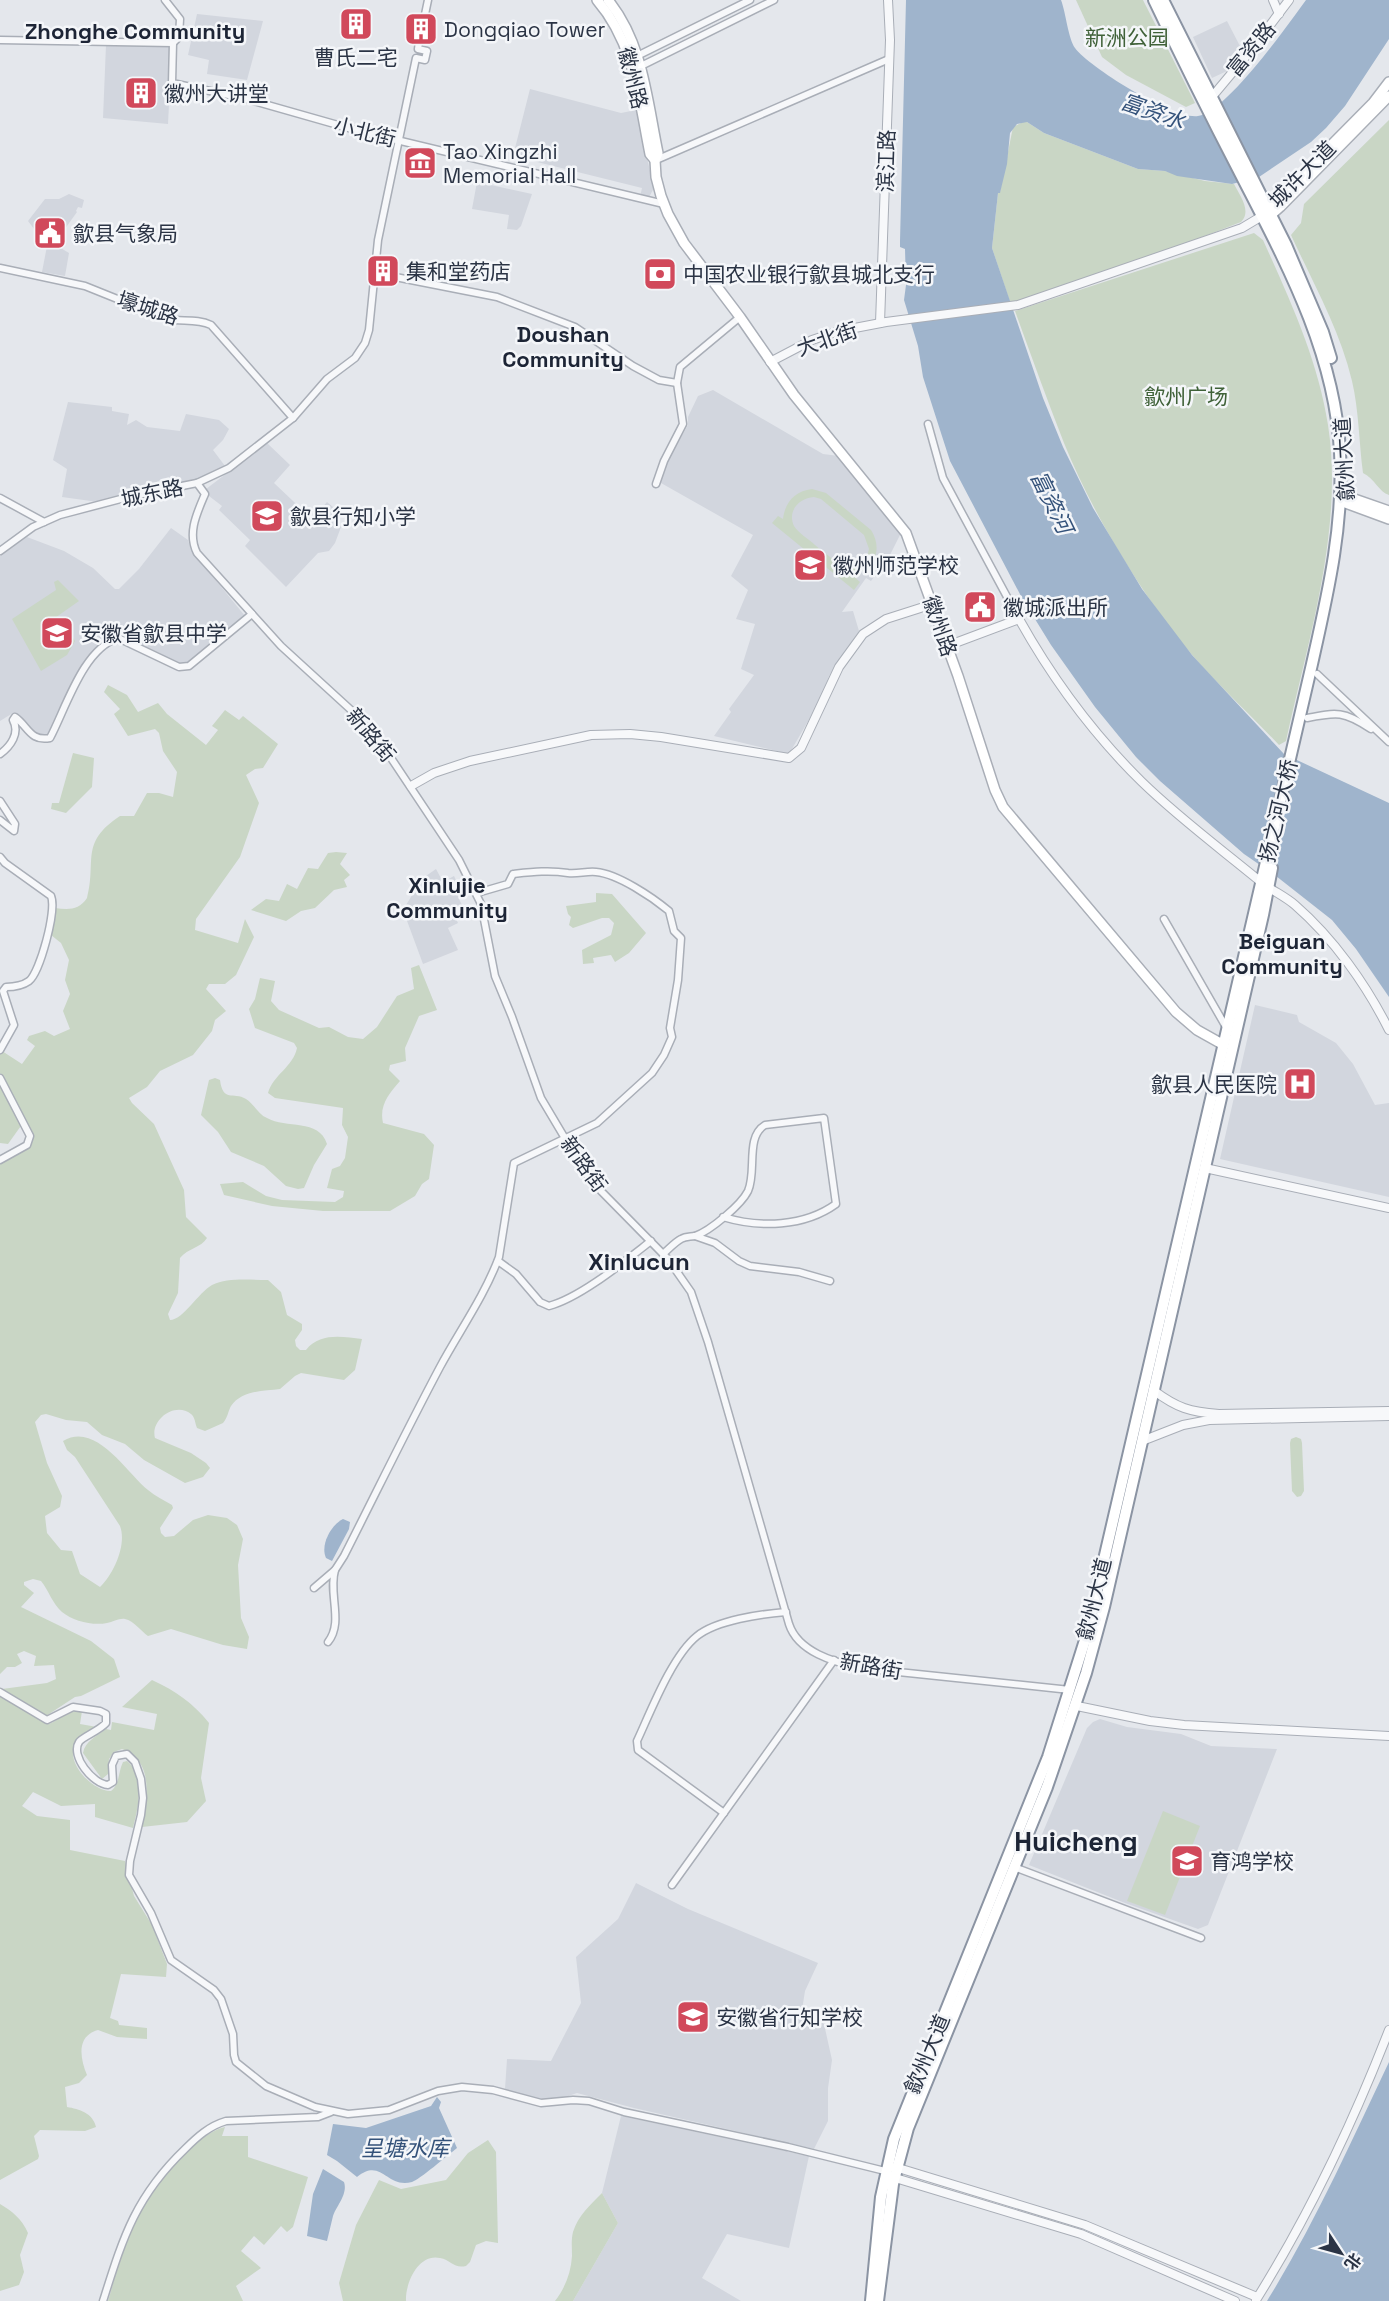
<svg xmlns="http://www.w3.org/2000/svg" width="1389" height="2301" viewBox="0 0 1389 2301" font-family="'Space Grotesk','Noto Sans SC',sans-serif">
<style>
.built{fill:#d2d6de}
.green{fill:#c9d6c5;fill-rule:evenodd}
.water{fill:#9fb4cc}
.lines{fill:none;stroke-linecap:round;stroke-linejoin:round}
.minor-casing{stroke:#a9aeb7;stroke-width:9}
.tertiary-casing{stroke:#a9aeb7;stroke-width:10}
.secondary-casing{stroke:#a9aeb7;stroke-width:12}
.trunk-casing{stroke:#8b94a3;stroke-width:14}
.minor{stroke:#f7f8fa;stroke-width:6}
.tertiary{stroke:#f7f8fa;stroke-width:8}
.secondary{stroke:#fff;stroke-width:9}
.trunk{stroke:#fff;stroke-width:10}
.labels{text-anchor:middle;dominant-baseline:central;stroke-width:5;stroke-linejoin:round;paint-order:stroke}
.poi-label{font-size:21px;fill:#2b3445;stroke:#f4f6f9;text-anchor:start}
.park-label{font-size:21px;fill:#3f6138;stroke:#f4f6f9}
.street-label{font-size:21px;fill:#2b3445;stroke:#f4f6f9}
.neighbourhood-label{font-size:22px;font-weight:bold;fill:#1d2536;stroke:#f4f6f9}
.water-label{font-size:22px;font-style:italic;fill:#34527a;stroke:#f4f6f9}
.quarter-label{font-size:24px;font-weight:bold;fill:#1d2536;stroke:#f4f6f9}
.district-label{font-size:27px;font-weight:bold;fill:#1d2536;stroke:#f4f6f9}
</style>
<rect width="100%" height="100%" fill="#e4e7ec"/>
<g class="built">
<polygon points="197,14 263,21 247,80 207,74 209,60 188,55"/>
<polygon points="1227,21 1242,50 1227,71 1212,78 1193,37"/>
<polygon points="106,45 172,45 168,124 103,118"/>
<polygon points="530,89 621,113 636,110 654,188 648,199 640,197 642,188 513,156"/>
<polygon points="477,182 532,194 521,226 517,230 507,229 509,215 472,209"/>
<polygon points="69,194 84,200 82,208 78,207 76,211 77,212 54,244 69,253 65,276 42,272 47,246 28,221 45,199 59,199"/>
<polygon points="713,390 823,454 839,456 902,531 889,557 871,581 866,578 842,612 853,611 859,631 829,676 821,699 789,754 714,736 731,712 729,709 754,675 741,669 755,624 736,619 748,590 731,576 753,535 661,483 663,468 688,425 688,417 698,396"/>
<polygon points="68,402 112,407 112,411 129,414 127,425 136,420 147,427 180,431 186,414 219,420 229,429 223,440 213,450 225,466 198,481 98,502 62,497 67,469 53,460"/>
<polygon points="267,443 290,465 274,483 312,519 327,502 340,513 334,519 341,527 335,543 329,551 318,553 286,587 245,546 250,540 219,510 222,506 209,496 206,489"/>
<polygon points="171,528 188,540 191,550 245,616 184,665 125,637 119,630 94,650 81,670 48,736 43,737 28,731 26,722 13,713 0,721 0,556 27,537 64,551 93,568 115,589 119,589 139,569"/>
<polygon points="436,869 443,882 454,876 464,897 459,899 462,905 452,910 458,923 448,928 458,950 423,964 403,910 414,892 410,887"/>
<polygon points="1255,1005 1297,1015 1299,1022 1336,1043 1353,1064 1375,1105 1389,1103 1389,1197 1220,1159"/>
<polygon points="1100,1719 1127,1727 1181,1734 1211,1746 1277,1749 1208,1925 1198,1929 1125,1903 1029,1865 1087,1728 1093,1722"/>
<polygon points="636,1883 688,1909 818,1963 805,1991 802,2010 824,2024 832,2060 828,2088 828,2121 814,2149 634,2108 577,2093 556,2100 527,2098 505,2089 507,2059 551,2061 581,2003 576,1957 618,1919"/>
<polygon points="621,2116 809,2156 789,2248 727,2234 702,2278 741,2301 573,2301 618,2223 602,2193"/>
</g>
<g class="green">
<polygon points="1076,0 1143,0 1195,103 1186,107 1126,75 1102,57"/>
<path d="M1389,120V495C1379,492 1375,479 1363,473C1359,443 1359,411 1352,381C1340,330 1313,283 1291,235L1301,223L1304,204Z"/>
<path d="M1023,122H1027L1044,133L1138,169L1165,171L1205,181L1234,184C1240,196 1252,211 1241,222L1179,246L1018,302H1010L992,248L998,193L1000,192L1013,127Z"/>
<path d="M1254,233L1263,240C1290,300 1318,360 1328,425C1344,528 1308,640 1286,741L1279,745C1247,711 1211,679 1182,643C1136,585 1092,512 1064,443C1047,400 1031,355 1015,311Z"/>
<path d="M812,489L826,493L871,530C884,550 873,571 852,575L860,582L854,590L772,523L778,516L783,519C785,502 795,491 812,489ZM814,497L821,499L864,535L869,549C861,586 830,557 815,545C809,539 798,533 794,526C787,511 799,498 814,497Z"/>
<polygon points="58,580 79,601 52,620 56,625 62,621 75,641 67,655 41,671 12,619 56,590 54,582"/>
<path d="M108,685L127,695L138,712L158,703L167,714L206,745L218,730L212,726L225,710L239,720L243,716L278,744L263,768L255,769L246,775L259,803L240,857L196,919L195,930L238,943L245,919L254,937L236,975L225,984H209L206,989L226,1011L215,1020L212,1031L193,1055L160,1071L147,1087L129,1098L132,1103L154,1124L184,1190L186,1217L207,1238C201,1248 188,1248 180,1258L178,1293L168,1314L170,1320C183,1320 198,1293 212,1285C228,1277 251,1280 268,1280L281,1292L287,1315L302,1324V1330L295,1340L296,1346L300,1350H306C320,1332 343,1337 362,1339L355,1370L344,1380L301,1373L295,1376L280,1389C264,1391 242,1390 231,1406C228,1411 228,1417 223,1423L205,1431L197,1428C195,1423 195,1417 191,1414C175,1401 150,1420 155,1438L191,1453L206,1463L210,1468L203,1477L185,1483L144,1460L125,1444L102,1435L87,1422L66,1420L46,1414L41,1415L35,1422L47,1463L62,1496L60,1507L45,1516L47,1533L61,1550L72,1551L80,1574L100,1587C114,1574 127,1544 120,1526L75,1457L67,1450L63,1441C96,1421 126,1472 148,1490C155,1496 164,1500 172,1505L173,1508L160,1528L161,1533L165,1537L174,1536L193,1520L208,1515L227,1518L237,1525L243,1539L238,1565L241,1618L249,1637L247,1649L223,1645L171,1629L148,1636C141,1631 134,1621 125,1619C119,1618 113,1622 107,1623C93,1626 73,1621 62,1612C52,1603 49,1591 41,1581L33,1579L24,1582V1585L34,1593L21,1607L91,1641L114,1659L120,1677L81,1696L75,1697L46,1716L2,1689L47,1683L56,1679L54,1665L34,1666L36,1656L24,1651L17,1654L22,1663L15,1667H7L0,1674V1164L25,1149L32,1135L0,1073V1053L2,1051L22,1064L35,1046L27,1040L29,1036L45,1031L54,1036L70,1029L63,1011L70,994L65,980L69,960L61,943L51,935L55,908C69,910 79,910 87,898C97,861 79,843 120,816H134L147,793H159L173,797L177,772L163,751L159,733L155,729L128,736L114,714L120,709L104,692Z"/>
<polygon points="73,753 94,758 92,787 66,813 51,809 52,803 59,803"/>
<polygon points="336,852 347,853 340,864 350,875 344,880 347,887 334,890 315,908 301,911 286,921 251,910 266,899 279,901 287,884 297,889 308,868 318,869 328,853"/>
<polygon points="596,893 612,894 646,933 629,953 615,962 611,955 593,958 594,963 583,964 582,950 611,935 614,923 609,918 602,918 573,928 569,925 571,917 568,914 566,906 596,902"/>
<path d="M419,965L437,1010L419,1016L405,1048L406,1061L390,1065L389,1070L400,1081C389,1094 379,1105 383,1123L424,1134L434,1145L429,1179L422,1184L415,1196L390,1211H323L272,1206L224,1195L220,1184L243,1182L266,1196L282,1200L335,1202L343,1197L344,1191L327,1188L332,1169L340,1166L345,1158L348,1137L342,1125L343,1108L275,1098L268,1093C273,1075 293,1067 297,1048L294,1043L255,1028L249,1009L255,999L260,978L275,981L271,1001L279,1010L319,1028L329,1027L348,1037L363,1039L377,1027L397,996L414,989L411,968Z"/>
<path d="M215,1078L220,1080C223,1103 233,1091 246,1099C254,1104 258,1114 267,1118C286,1129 319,1118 327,1144L314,1165L304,1188L298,1189L286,1186L264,1166L231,1152L218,1132L201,1115L209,1080Z"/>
<polygon points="0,1082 23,1123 8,1144 0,1143"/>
<polygon points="1296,1437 1301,1439 1302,1443 1304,1491 1301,1496 1297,1497 1292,1491 1290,1443 1291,1439"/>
<path d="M152,1680C176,1691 193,1703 209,1723L201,1778L206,1801L187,1822L142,1827C146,1800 156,1762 122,1749L114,1752L109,1759L108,1774L102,1779L83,1753C85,1741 97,1736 106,1729L111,1730L112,1722L154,1730L157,1714L122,1707Z"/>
<path d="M0,1695L49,1724C61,1719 68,1709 82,1711L80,1724L97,1727C90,1732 79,1737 75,1745C65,1763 94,1792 111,1791C120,1784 118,1772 123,1762L127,1761C146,1776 138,1808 133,1828L95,1817V1804L61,1806L33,1792L22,1806L37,1816L70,1820V1850L125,1861L134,1896L152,1925L167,1964L166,1977L121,1974L110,2018L118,2021L119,2025L147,2028V2039L117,2037L98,2030C76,2036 80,2058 87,2075L79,2083L65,2087L67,2107C79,2109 93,2113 96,2127L85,2131L40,2130L34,2136L39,2156L38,2159L0,2180Z"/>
<polygon points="1163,1811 1200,1826 1165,1915 1127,1901"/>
<path d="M225,2127L222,2136H248V2157L308,2177L293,2227L287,2232L281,2226L264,2245L254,2236L241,2251L261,2268L236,2286L243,2301H108C114,2282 118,2262 125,2243C140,2207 185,2137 225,2127Z"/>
<path d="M488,2140L496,2152L498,2243L486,2241L476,2245L470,2262L466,2266C454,2269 451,2260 440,2258C418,2253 405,2284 406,2301H343L339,2283L356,2225L379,2180L401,2189L446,2180L468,2153Z"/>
<path d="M602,2193L618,2223L573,2301H555C565,2288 571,2273 572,2256C572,2248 571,2240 573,2232C578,2216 590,2205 602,2193Z"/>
<path d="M0,2204C12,2211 22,2219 28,2233L20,2255L24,2272L19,2285L0,2291Z"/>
</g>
<g class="water">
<path d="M906,0H1061C1066,13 1068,38 1075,48C1090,68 1174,120 1198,116C1226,112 1288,25 1306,0H1389V39L1345,106L1326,128L1311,142L1259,177L1232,184L1177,176L1165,171L1138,169L1044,133L1027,122L1017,124L1010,133L1007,164L1000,193H998L992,248L1043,398L1063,447L1093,508L1142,589L1192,655L1284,754L1389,803V997L1356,949L1332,920L1276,876L1244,854L1160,781L1136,757L1095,707L1051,645L1022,598L950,461L923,377L918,346L904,300L906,285L905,249L900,247V241Z"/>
<path d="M343,1519L350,1522L349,1529L332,1561L326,1558C320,1545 331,1525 343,1519Z"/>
<path d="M1389,2062V2301H1267C1314,2225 1351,2142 1389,2062Z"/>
<path d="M437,2097L441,2102L439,2108L457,2148C448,2155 419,2180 412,2182C386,2189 382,2157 357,2177L337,2161L327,2155L333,2124L366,2128L431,2106Z"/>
<path d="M323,2169L344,2182C348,2194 337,2205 333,2216C331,2224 329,2233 327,2241L307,2236L313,2194Z"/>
</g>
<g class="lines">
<g class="minor-casing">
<g id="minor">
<polyline points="165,0 180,19 179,37 173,43"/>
<polyline points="423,24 428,0"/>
<polyline points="0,40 173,43"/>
<polyline points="173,43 172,83 243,98 359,131 664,204"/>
<polyline points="635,57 750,0"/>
<polyline points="639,67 774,0"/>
<polyline points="656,160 889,59"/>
<path d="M0,268L85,286L167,319C182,322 197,318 211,325L293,418"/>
<polyline points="375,273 497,297 575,327 633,366 659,380 677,383"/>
<polyline points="928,424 943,478 1019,619"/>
<path d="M197,483L205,494C197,513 187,533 197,553L281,646L351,710L387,752L459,860L481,904L495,976L512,1017L541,1098L585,1172L602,1192L668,1259L691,1292L708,1342L789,1624C798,1652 834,1662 860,1668L1070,1690"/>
<polyline points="656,484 664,461 683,424 677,383 680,367 740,317"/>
<polyline points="0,498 44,522"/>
<polyline points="0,551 33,527 60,515 132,496 197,483 229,468 293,418 327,379 355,358 365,343 369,330 378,240 416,58 425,60 427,51 418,49 420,35"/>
<polyline points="1317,674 1389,742"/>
<path d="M1307,718C1337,712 1344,711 1371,729"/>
<path d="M0,754C11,746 20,733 13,720L15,717C28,726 30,742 50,738C66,708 83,649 118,638L179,667L189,666L252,614"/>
<polyline points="0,801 15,824 14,831 0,820"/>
<path d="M0,857L5,863L51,896C57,910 40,972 29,981C22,986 13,987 6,987L3,991L14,1025L0,1050"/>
<polyline points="1164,919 1226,1027"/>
<polyline points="0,1078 30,1136 27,1145 0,1160"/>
<polyline points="695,1236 715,1243 739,1261 750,1266 799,1272 830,1281"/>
<path d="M663,1254C669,1249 675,1242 681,1239C686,1236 690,1237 695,1236C710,1231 741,1205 748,1191C757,1171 745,1137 765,1125L824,1118L836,1204C804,1227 760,1228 723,1217"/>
<path d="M498,1261L516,1274L540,1302L549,1306C580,1298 625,1261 651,1241"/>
<path d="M314,1588L335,1570L344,1556C376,1493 407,1429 440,1367C460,1330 484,1297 499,1257L514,1163L597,1123L652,1073L664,1055L672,1037L670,1028L678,980L681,938L674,931L669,911C652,897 618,874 596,872C587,871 578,874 568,873C549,870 532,872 513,874L508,884L477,893"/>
<path d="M328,1642C344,1622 328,1594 335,1570"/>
<path d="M0,1692L47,1720L73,1707L100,1711L106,1714V1723C99,1731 82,1737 79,1742C70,1756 93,1784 108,1785L113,1782L112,1765L116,1756L127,1754L135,1762L141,1779L143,1798L141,1815L130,1861L129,1875L151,1913L171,1960L214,1990L221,1999L233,2034L234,2055L236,2062L266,2086L315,2107L348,2114L389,2110L438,2091L462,2087L493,2090L541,2103L573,2100L589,2101L624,2112L788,2147L885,2171"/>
<path d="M724,1813L638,1750L637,1741C651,1711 672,1656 697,1636C717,1620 761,1614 786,1612"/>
<polyline points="1014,1867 1201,1938"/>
<polyline points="672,1885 834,1660"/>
<path d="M103,2301C123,2238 135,2197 185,2149C197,2137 209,2126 226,2121L318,2117L331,2112"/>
</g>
</g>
<g class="tertiary-casing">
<g id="tertiary">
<polyline points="1273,0 1279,14"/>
<polyline points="1211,98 1252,49 1289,0"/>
<polyline points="880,323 890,40 888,0"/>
<polyline points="770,362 812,340 839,331 886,322 1018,305 1242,228 1262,216"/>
<path d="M947,646L1019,619C1052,678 1094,735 1142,782C1179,818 1221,849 1261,882"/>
<polyline points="411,786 434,773 470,761 591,735 630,734 661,737 789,758 801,748 839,667 863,634 886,619 933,604"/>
<path d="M1268,887C1277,893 1287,898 1295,905C1333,938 1366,984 1389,1030"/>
<polyline points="1205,1168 1389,1208"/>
<path d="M1153,1390C1177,1408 1190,1412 1219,1414L1389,1411"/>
<polyline points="1142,1441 1183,1425 1209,1420 1389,1416"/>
<polyline points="1077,1706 1150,1721 1184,1725 1389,1736"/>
<polyline points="895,2167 1085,2225 1257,2297"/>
<polyline points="892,2177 1081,2234 1235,2301"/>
<path d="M1256,2300C1309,2215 1353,2123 1389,2030"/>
</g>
</g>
<g class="secondary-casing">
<g id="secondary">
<path d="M597,0C635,44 639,100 650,154L655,160"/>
<path d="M608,0C643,43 647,100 658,153L655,160L656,177L661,196L668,214L684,243L740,317L794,395L906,533L958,676L995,790L1003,807L1176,1012L1197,1030L1222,1044"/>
<polyline points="1264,213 1373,103 1389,82"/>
<polyline points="1264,216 1271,215 1280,207 1389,96"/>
<polyline points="1340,494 1389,511"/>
<polyline points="1340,501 1389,519"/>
</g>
</g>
<g class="trunk-casing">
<g id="trunk">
<polyline points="1163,0 1286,245 1323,332 1331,358"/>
<path d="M871,2301L881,2197L894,2139L1048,1757L1086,1637L1312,664C1328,593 1344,525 1340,452C1335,352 1286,263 1241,175C1211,117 1182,59 1154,0"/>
<polyline points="878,2301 893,2184 908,2128 1047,1787 1086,1673 1104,1607 1263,915 1272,868"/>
</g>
</g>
<use href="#minor" class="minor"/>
<use href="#tertiary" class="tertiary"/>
<use href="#secondary" class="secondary"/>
<use href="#trunk" class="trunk"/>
</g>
<defs>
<g id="building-square" transform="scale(1.725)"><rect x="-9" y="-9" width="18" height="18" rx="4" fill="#d1495b" stroke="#f4f6f9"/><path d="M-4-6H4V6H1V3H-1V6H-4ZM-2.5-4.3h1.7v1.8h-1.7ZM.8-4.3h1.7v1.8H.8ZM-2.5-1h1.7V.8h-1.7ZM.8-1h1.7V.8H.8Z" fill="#fff"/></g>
<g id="museum-square" transform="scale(1.725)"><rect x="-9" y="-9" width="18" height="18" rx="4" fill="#d1495b" stroke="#f4f6f9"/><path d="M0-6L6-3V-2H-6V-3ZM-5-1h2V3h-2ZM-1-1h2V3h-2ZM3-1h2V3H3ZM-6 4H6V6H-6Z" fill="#fff"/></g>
<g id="civic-square" transform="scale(1.725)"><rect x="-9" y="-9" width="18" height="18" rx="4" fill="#d1495b" stroke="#f4f6f9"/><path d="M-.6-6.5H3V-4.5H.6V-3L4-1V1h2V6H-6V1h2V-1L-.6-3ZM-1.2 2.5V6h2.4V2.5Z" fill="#fff"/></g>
<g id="bank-square" transform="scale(1.725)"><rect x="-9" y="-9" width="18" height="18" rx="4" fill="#d1495b" stroke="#f4f6f9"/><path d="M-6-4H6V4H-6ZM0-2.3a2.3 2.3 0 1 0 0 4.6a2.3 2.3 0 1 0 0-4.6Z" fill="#fff"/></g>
<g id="school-square" transform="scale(1.725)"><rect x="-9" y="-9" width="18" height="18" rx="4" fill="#d1495b" stroke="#f4f6f9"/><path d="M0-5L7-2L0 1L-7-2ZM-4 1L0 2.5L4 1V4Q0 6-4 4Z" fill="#fff"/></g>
<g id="hospital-square" transform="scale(1.725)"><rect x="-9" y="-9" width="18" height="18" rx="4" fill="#d1495b" stroke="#f4f6f9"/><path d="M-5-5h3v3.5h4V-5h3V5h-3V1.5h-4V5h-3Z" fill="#fff"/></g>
</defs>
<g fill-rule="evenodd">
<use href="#building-square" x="356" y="24"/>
<use href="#building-square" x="421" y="29"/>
<use href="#building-square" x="141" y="93"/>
<use href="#museum-square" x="420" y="163"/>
<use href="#civic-square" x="50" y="233"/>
<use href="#building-square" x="383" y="271"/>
<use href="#bank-square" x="660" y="274"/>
<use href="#school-square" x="267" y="516"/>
<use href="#school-square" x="810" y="565"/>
<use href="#civic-square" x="980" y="607"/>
<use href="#school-square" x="57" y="633"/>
<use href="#hospital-square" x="1300" y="1084"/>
<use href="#school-square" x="1187" y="1861"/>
<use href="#school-square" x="693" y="2017"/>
</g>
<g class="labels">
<g class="poi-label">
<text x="444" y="29">Dongqiao Tower</text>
<text x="356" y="57" text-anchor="middle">曹氏二宅</text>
<text x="164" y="93">徽州大讲堂</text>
<text x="443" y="151">Tao Xingzhi<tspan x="443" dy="24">Memorial Hall</tspan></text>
<text x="73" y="233">歙县气象局</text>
<text x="406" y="271">集和堂药店</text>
<text x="683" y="274">中国农业银行歙县城北支行</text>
<text x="290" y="516">歙县行知小学</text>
<text x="833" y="565">徽州师范学校</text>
<text x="1003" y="607">徽城派出所</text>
<text x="80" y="633">安徽省歙县中学</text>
<text x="1277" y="1084" text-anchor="end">歙县人民医院</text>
<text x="1210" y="1861">育鸿学校</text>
<text x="716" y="2017">安徽省行知学校</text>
</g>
<g class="park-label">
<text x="1127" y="37">新洲公园</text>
<text x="1186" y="396">歙州广场</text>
</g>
<g class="street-label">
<text transform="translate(1251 49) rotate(-51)">富资路</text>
<text transform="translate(633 78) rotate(76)">徽州路</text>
<text transform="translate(365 132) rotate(14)">小北街</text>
<text transform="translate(886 161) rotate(-88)">滨江路</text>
<text transform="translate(1302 174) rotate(-45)">城许大道</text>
<text transform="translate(148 308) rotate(18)">壕城路</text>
<text transform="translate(827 339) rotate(-19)">大北街</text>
<text transform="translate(1344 459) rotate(-93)">歙州大道</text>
<text transform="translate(152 493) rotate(-12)">城东路</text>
<text transform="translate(940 626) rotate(71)">徽州路</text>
<text transform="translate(371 735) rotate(50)">新路街</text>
<text transform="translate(1278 811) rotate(-77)">扬之河大桥</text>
<text transform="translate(584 1164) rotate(54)">新路街</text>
<text transform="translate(1094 1599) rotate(-76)">歙州大道</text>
<text transform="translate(871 1666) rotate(10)">新路街</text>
<text transform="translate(927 2054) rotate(-67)">歙州大道</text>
</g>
<g class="neighbourhood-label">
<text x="135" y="31">Zhonghe Community</text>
<text x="563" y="334">Doushan<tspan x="563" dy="25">Community</tspan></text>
<text x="447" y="885">Xinlujie<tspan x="447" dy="25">Community</tspan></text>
<text x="1282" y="941">Beiguan<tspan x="1282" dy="25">Community</tspan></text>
</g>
<g class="water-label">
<text transform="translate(1153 111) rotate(19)">富资水</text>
<text transform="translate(1052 502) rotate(64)">富资河</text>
<text x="405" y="2148">呈塘水库</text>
</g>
<g class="quarter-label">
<text x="639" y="1261">Xinlucun</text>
</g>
<g class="district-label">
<text x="1076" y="1841">Huicheng</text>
</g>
</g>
<g transform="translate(1341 2253) rotate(126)" stroke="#f4f6f9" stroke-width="4.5" paint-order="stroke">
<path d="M0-4.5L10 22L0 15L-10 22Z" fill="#2b3445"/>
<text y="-9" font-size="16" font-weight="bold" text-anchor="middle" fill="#2b3445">北</text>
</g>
</svg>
